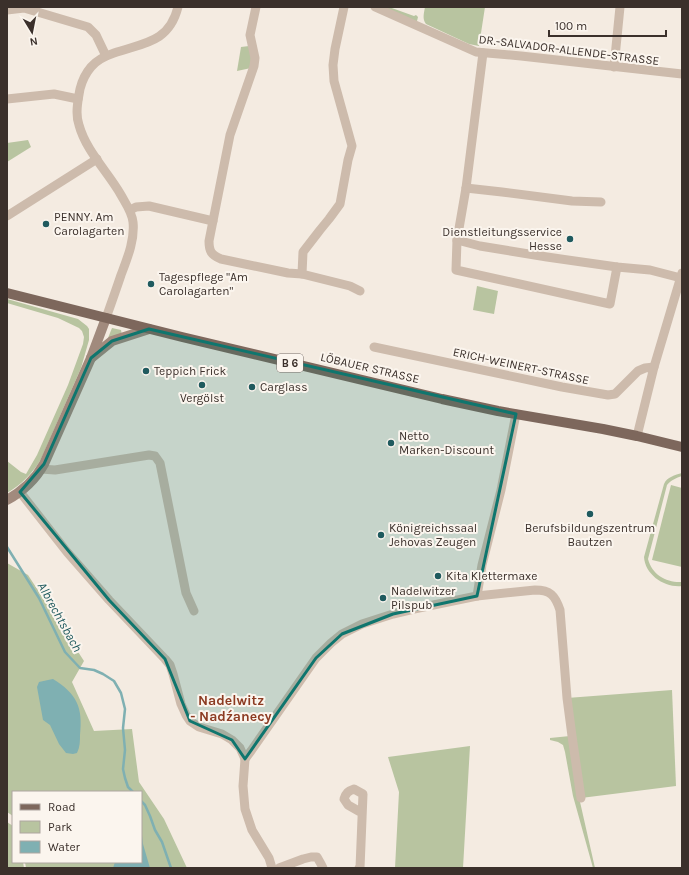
<svg xmlns="http://www.w3.org/2000/svg" width="689" height="875" viewBox="0 0 689 875" font-family="Karla,sans-serif">
<style>
.green{fill:#b8c4a0}
.water{fill:#7fb0b2}
.lines{fill:none;stroke-linecap:round;stroke-linejoin:round}
.stream{stroke:#7fb0b2;stroke-width:2.5}
.street{stroke:#cdbbac;stroke-width:9}
.secondary{stroke:#a18a7d;stroke-width:10}
.primary{stroke:#7d675c;stroke-width:10}
.marked{fill:#0f766e;fill-opacity:0.2;stroke:#0f766e;stroke-width:3;stroke-linejoin:round}
.poi-dot{fill:#1f5a5e;stroke:#fbf5ee;stroke-width:1.5}
.labels{text-anchor:middle;dominant-baseline:central;stroke-width:4;stroke-linejoin:round;paint-order:stroke}
.shield{fill:#fbf5ee;stroke:#756b66;stroke-width:1}
.shield-label{font-size:11px;font-weight:bold;fill:#3b302b}
.street-label{font-size:12px;fill:#3b302b;stroke:#fbf5ee}
.poi-label{font-size:12px;fill:#3b302b;stroke:#fbf5ee;text-anchor:start}
.water-label{font-size:13px;font-style:italic;fill:#1f5a5e;stroke:#fbf5ee}
.quarter-label{font-size:14px;font-weight:bold;fill:#8c3b22;stroke:#fbf5ee}
</style>
<rect width="100%" height="100%" fill="#f4ebe1"/>
<g class="green">
<polygon points="382,7 389,7 414,16 416,15 418,17 417,21 415,22"/>
<path d="M425,7H485L479,46L469,44L426,24C422,19 424,13 425,7Z"/>
<polygon points="249,46 252,54 251,68 237,71 241,47"/>
<polygon points="28,140 31,147 7,162 7,143"/>
<polygon points="477,286 498,291 494,314 473,310"/>
<path d="M7,299L78,319L87,326L89,329V340L81,368L41,459C33,473 21,485 7,493V461L21,472L26,474L37,455L68,385L83,344L84,337L82,331L79,328L58,318L7,303Z"/>
<polygon points="112,328 121,330 122,335 108,338"/>
<path d="M682,473V476C676,478 671,480 667,485L648,559C652,575 667,583 682,582V586C665,588 645,575 644,557L664,484C667,477 675,475 682,473Z"/>
<polygon points="671,485 682,488 682,567 652,560"/>
<polygon points="7,563 28,575 84,661 72,682 94,731 132,729 139,782 164,819 187,868 26,868 25,862 141,862 141,792 13,792 13,816 7,812"/>
<polygon points="672,690 676,786 581,798 567,698"/>
<polygon points="570,736 578,793 595,868 593,868 573,796 565,752 563,745 558,742 550,740 550,738"/>
<polygon points="470,746 463,868 395,868 399,792 388,757"/>
<polygon points="7,822 13,826 13,862 23,862 24,868 7,868"/>
</g>
<g class="water">
<path d="M53,679C77,694 83,707 80,735C80,741 80,747 77,753L73,754L66,753L59,744L50,725L43,720L37,687L39,682L48,680Z"/>
<polygon points="141,827 143,844 150,868 113,868 115,862 141,862"/>
</g>
<g class="lines">
<g class="stream">
<polyline points="7,547 39,598 65,652 80,668 94,670 103,674 114,681 121,693 125,709 123,728 125,750 123,769 125,778 128,787 133,792"/>
<polyline points="141,801 145,805 150,816 155,830 162,842 171,868"/>
</g>
<g class="street">
<path d="M256,7L250,35L255,58L254,66L230,135L209,241C209,251 211,255 221,259L288,273L302,274"/>
<polyline points="344,7 335,49 333,65 334,81 352,146 348,160 340,204 329,219 320,230 303,252 302,274 350,286 360,291"/>
<polyline points="375,7 476,52 521,56 682,74"/>
<polyline points="7,10 24,8 88,27 96,35 106,56"/>
<polyline points="483,53 466,188 457,240 480,246 547,257 617,267 650,270 681,278"/>
<polyline points="614,67 620,7"/>
<polyline points="7,99 54,94 78,99"/>
<polyline points="466,188 502,192 572,201 601,202"/>
<polyline points="130,210 136,207 149,206 213,221"/>
<polyline points="7,216 97,159"/>
<polyline points="457,240 456,270 610,304 617,267"/>
<path d="M106,318C111,304 116,290 121,275C127,259 135,240 133,222C132,212 126,204 121,195C108,172 86,151 79,125C75,114 78,100 80,89C82,81 85,74 91,67C96,61 105,56 114,53C143,43 169,43 178,7"/>
<polyline points="374,347 562,387 608,395 615,394 638,371 645,368 654,367"/>
<polyline points="637,436 654,367 682,273"/>
<polyline points="41,469 55,470 149,455 155,456 160,463 186,593 194,611"/>
<polyline points="20,492 67,552 109,600 165,659 170,665 173,674 181,704 186,715 190,721 199,727 222,734 232,740 240,748 245,759 243,786 245,809 252,830 269,858 272,868"/>
<polyline points="477,596 482,565 501,490 516,414"/>
<path d="M245,759L251,751L316,658L331,643L342,634L362,624L393,614L414,609L477,596L535,590C550,590 555,595 560,610L567,698L572,736L581,798"/>
<polyline points="279,868 303,859 311,857 317,857 321,864 323,868"/>
<path d="M359,868H360L363,794L354,789C348,791 346,793 344,799L348,805L362,813"/>
</g>
<g class="secondary">
<polyline points="91,358 112,341 149,329"/>
<path d="M7,500C23,491 35,480 44,464L91,358L106,318"/>
</g>
<polyline class="primary" points="7,293 182,337 442,399 498,411 603,429 637,436 682,447"/>
</g>
<path class="marked" d="M149,329L516,414L477,596L393,614L342,634L316,658L245,759L232,740L190,721L165,659L109,600L20,492L44,464L91,358L112,341Z"/>
<g class="poi-dot">
<circle cx="46" cy="224" r="4"/>
<circle cx="570" cy="239" r="4"/>
<circle cx="151" cy="284" r="4"/>
<circle cx="146" cy="371" r="4"/>
<circle cx="202" cy="385" r="4"/>
<circle cx="252" cy="387" r="4"/>
<circle cx="391" cy="443" r="4"/>
<circle cx="590" cy="514" r="4"/>
<circle cx="381" cy="535" r="4"/>
<circle cx="438" cy="576" r="4"/>
<circle cx="383" cy="598" r="4"/>
</g>
<g class="labels">
<rect class="shield" x="277" y="354" width="26" height="18" rx="3"/>
<g class="shield-label">
<text x="290" y="363">B 6</text>
</g>
<g class="street-label">
<text transform="translate(569 50) rotate(7)">DR.-SALVADOR-ALLENDE-STRASSE</text>
<text transform="translate(521 366) rotate(12)">ERICH-WEINERT-STRASSE</text>
<text transform="translate(370 368) rotate(13)">LÖBAUER STRASSE</text>
</g>
<g class="poi-label">
<text x="54" y="217">PENNY. Am<tspan x="54" dy="14">Carolagarten</tspan></text>
<text x="562" y="232" text-anchor="end">Dienstleitungsservice<tspan x="562" dy="14">Hesse</tspan></text>
<text x="159" y="277">Tagespflege "Am<tspan x="159" dy="14">Carolagarten"</tspan></text>
<text x="154" y="371">Teppich Frick</text>
<text x="260" y="387">Carglass</text>
<text x="202" y="398" text-anchor="middle">Vergölst</text>
<text x="399" y="436">Netto<tspan x="399" dy="14">Marken-Discount</tspan></text>
<text x="389" y="528">Königreichssaal<tspan x="389" dy="14">Jehovas Zeugen</tspan></text>
<text x="590" y="528" text-anchor="middle">Berufsbildungszentrum<tspan x="590" dy="14">Bautzen</tspan></text>
<text x="446" y="576">Kita Klettermaxe</text>
<text x="391" y="591">Nadelwitzer<tspan x="391" dy="14">Pilspub</tspan></text>
</g>
<g class="water-label">
<text transform="translate(60 617) rotate(61)">Albrechtsbach</text>
</g>
<g class="quarter-label">
<text x="231" y="700">Nadelwitz<tspan x="231" dy="16">- Nadźanecy</tspan></text>
</g>
</g>
<rect width="689" height="875" fill="none" stroke="#3b302b" stroke-width="16"/>
<rect x="12" y="791" width="130" height="72" fill="#fbf5ee" stroke="#aea6a0"/>
<rect x="20" y="804" width="20" height="6" fill="#7d675c" stroke="#aea6a0"/>
<text x="48" y="811" font-size="12" fill="#3b302b">Road</text>
<rect x="20" y="821" width="20" height="12" fill="#b8c4a0" stroke="#aea6a0"/>
<text x="48" y="831" font-size="12" fill="#3b302b">Park</text>
<rect x="20" y="841" width="20" height="12" fill="#7fb0b2" stroke="#aea6a0"/>
<text x="48" y="851" font-size="12" fill="#3b302b">Water</text>
<g transform="translate(32 32) rotate(170)" stroke="#fbf5ee" stroke-width="3" paint-order="stroke">
<path d="M0-3L7 15L0 10L-7 15Z" fill="#3b302b"/>
<text y="-6" font-size="11" font-weight="bold" text-anchor="middle" fill="#3b302b">N</text>
</g>
<path d="M549 30v6h117v-6" fill="none" stroke="#3b302b" stroke-width="2"/>
<text x="555" y="30" font-size="12" fill="#3b302b" stroke="#fbf5ee" stroke-width="3" paint-order="stroke">100 m</text>
</svg>
